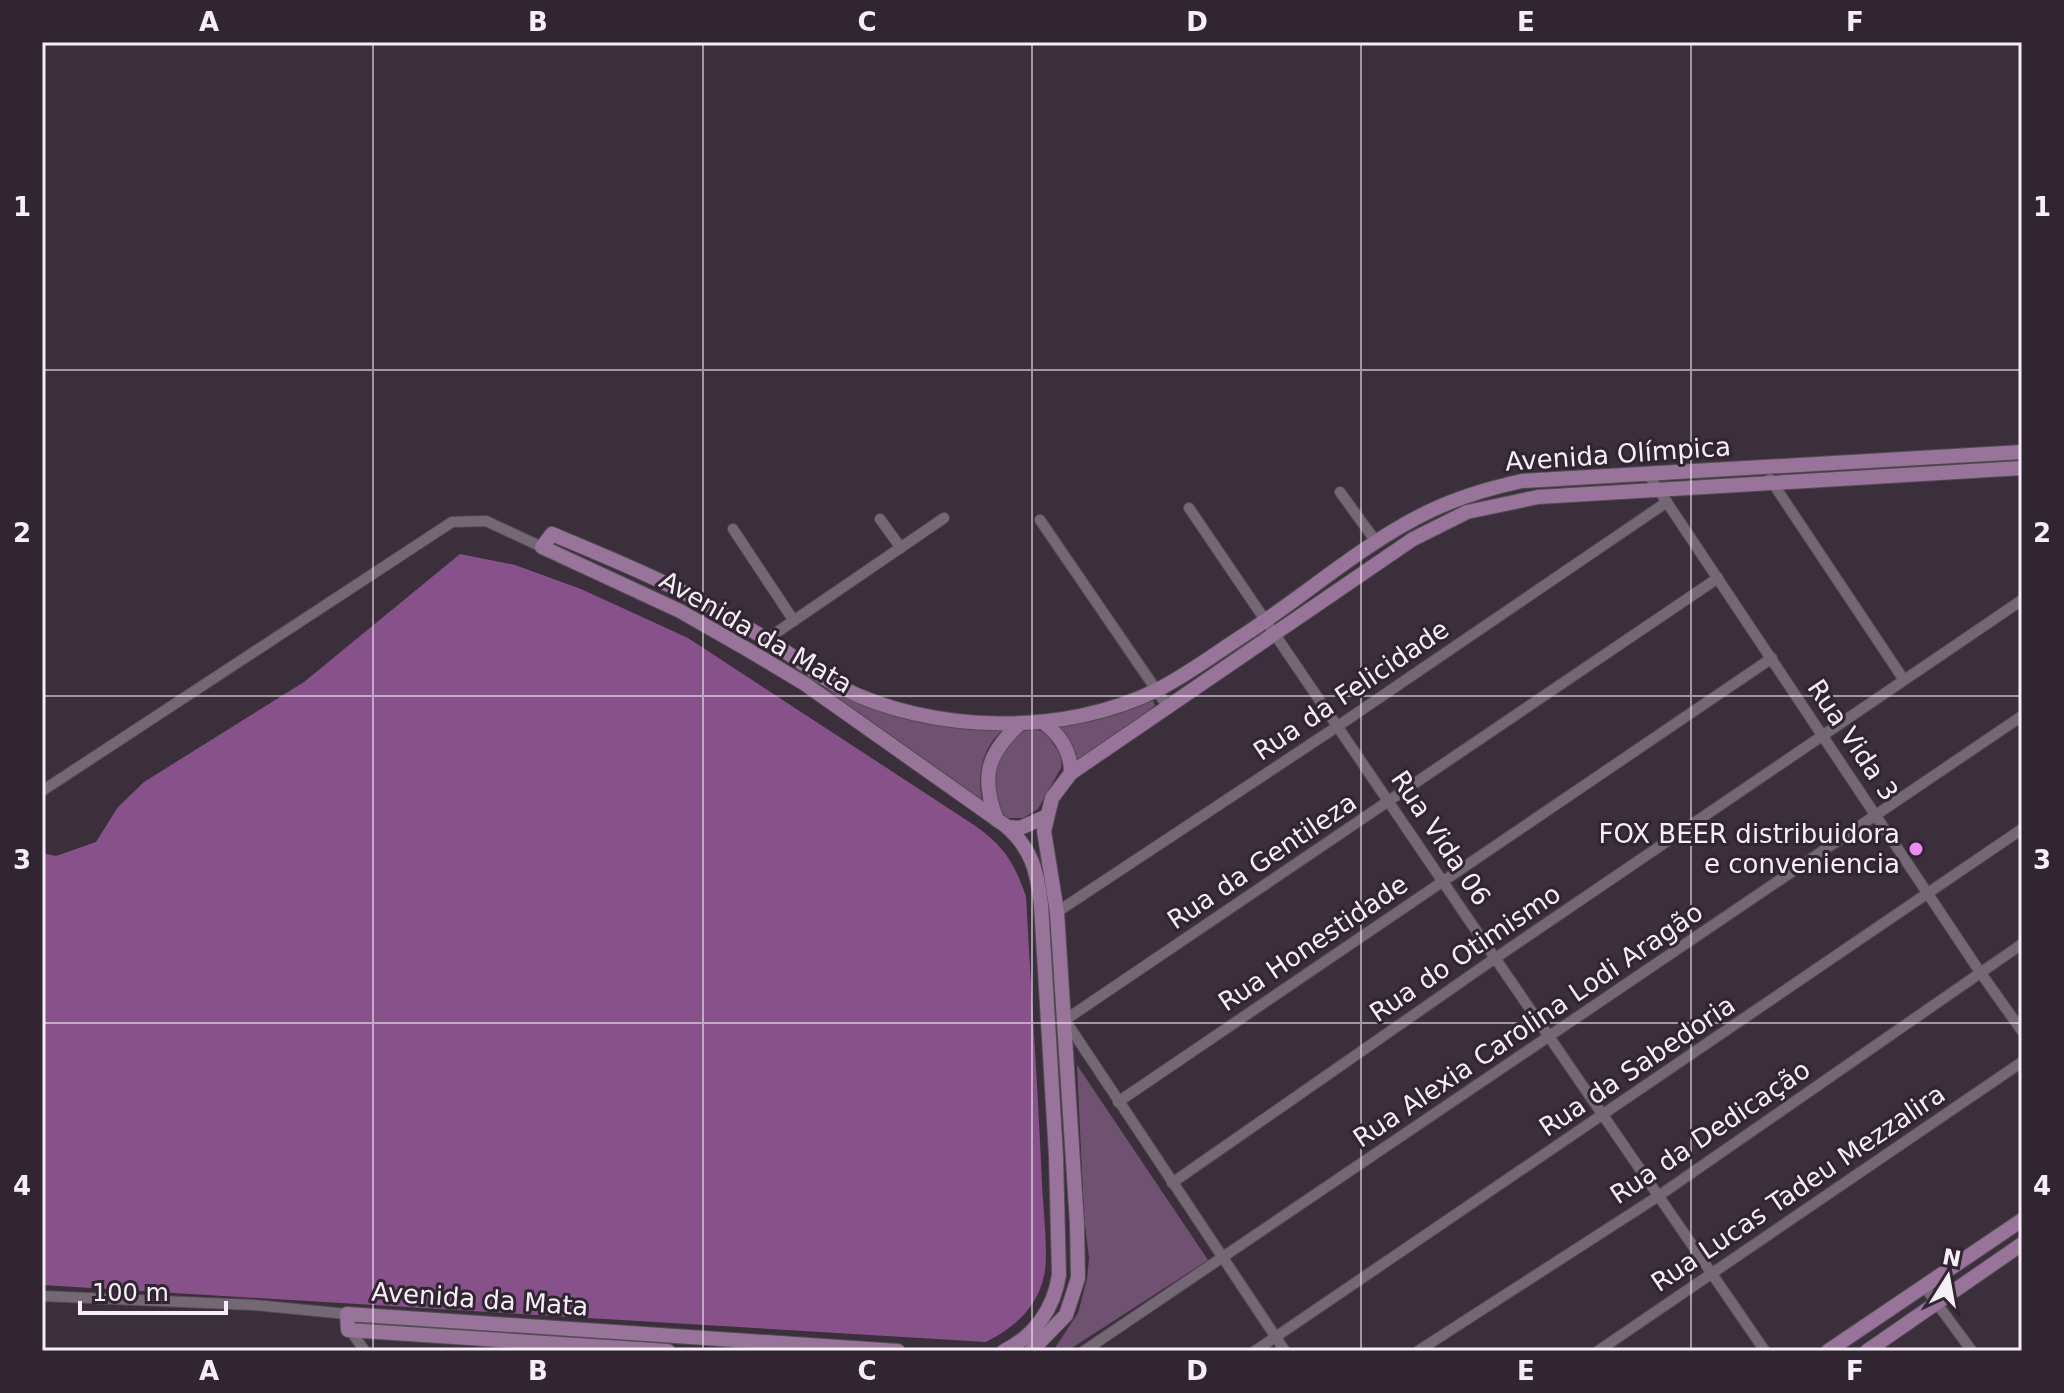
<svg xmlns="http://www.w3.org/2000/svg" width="2064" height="1393" viewBox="0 0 2064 1393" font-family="'DejaVu Sans',sans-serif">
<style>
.green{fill:#705171}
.forest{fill:#87528a}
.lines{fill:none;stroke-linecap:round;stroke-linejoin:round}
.street-casing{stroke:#544b55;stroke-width:12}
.secondary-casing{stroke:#544b55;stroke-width:16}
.street{stroke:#756875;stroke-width:10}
.secondary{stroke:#98739a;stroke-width:14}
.grid{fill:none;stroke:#f7eff7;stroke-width:2;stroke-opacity:0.55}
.poi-dot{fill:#ef8bf6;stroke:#302530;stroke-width:3}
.labels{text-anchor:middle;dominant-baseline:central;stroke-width:6;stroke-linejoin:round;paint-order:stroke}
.street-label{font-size:26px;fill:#f7eff7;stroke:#302530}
.poi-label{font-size:26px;fill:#f7eff7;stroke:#302530;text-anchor:end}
.neatline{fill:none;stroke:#f7eff7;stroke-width:3}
.grid-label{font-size:26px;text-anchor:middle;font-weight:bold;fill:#f7eff7}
</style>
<rect width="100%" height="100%" fill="#3a2f3b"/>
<g class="green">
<path d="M823,687C880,717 939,726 1002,731C982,748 977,775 982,800Z"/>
<polygon points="1153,701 1155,705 1148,711 1077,760 1071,743 1059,726 1102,718"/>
<path d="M1030,728L1045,732L1062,757L1061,768L1038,809L1023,818H1007C999,810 998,804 996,794C991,766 1005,740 1030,728Z"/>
<polygon points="1077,1065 1208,1260 1067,1351 1053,1351 1078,1313 1087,1279 1089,1258 1084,1216"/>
</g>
<path class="forest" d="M460,554L515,565L581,589L688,638L974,825C1005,847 1013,861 1026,896C1031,992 1038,1088 1042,1184C1043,1207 1049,1256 1044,1276C1037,1308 1014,1328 986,1342L42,1285V853L56,856L96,842L118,807L144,782L304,682Z"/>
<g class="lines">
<g class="street-casing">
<g id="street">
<polyline points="1648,474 1980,972 2022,1031"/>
<polyline points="1770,479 1904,680"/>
<polyline points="1340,492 1377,543"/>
<path d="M1189,508C1380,790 1571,1071 1765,1351"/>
<polyline points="880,519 901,548"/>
<polyline points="1040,520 1168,707"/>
<polyline points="733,529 794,621"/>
<polyline points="767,639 944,518"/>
<polyline points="42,791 452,522 486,521 542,547"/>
<polyline points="1057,912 1338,726 1667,502"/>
<polyline points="1118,1102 1772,658"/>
<polyline points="1172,1183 1494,959 2022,600"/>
<polyline points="1924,1286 1972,1351"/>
<polyline points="42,1296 254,1305 347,1314"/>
<polyline points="350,1330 365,1351"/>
<polyline points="1084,1351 2022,716"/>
<polyline points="1255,1351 2022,829"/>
<polyline points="1285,1351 1065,1020 1718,578"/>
<polyline points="1418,1351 1657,1197 2022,944"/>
<polyline points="1598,1351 2022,1062"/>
</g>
</g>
<g class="secondary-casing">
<g id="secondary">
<path d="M1043,722C1060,735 1071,751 1071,773"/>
<path d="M997,820C980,777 987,753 1021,723"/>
<polyline points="1007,827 1020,828 1045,817"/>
<polyline points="668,1351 348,1330 347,1314 898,1351"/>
<path d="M1004,1351C1035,1336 1054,1308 1059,1275L1056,1156L1041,904C1037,871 1032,849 1006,826L805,684L750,651L680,611L542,547L552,534C597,553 642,571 685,593C715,609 746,626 774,644C796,658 817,675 840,687C932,734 1065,736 1157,690C1187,675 1216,653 1244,635C1306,595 1363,543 1430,511C1459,497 1490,488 1522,481L2022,452"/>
<polyline points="1031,1351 1066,1315 1078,1278 1077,1224 1057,912 1044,831 1052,798 1071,773 1413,539 1467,512 1538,497 2022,468"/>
<polyline points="1828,1351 2022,1220"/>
<polyline points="1867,1351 2022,1244"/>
</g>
</g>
<use href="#street" class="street"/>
<use href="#secondary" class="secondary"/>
</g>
<path class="grid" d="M373,42V1351M703,42V1351M1032,42V1351M1361,42V1351M1691,42V1351M42,370H2022M42,696H2022M42,1023H2022"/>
<circle class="poi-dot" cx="1916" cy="849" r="8"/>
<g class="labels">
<g class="street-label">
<text transform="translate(1618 454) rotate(-4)">Avenida Olímpica</text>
<text transform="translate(756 632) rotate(30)">Avenida da Mata</text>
<text transform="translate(1351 690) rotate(-34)">Rua da Felicidade</text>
<text transform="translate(1853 740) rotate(56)">Rua Vida 3</text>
<text transform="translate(1441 838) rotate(56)">Rua Vida 06</text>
<text transform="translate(1262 861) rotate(-34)">Rua da Gentileza</text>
<text transform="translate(1313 943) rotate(-34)">Rua Honestidade</text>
<text transform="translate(1465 953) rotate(-34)">Rua do Otimismo</text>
<text transform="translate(1528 1025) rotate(-34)">Rua Alexia Carolina Lodi Aragão</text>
<text transform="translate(1637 1066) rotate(-34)">Rua da Sabedoria</text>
<text transform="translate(1710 1132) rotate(-34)">Rua da Dedicação</text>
<text transform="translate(1798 1188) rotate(-34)">Rua Lucas Tadeu Mezzalira</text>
<text transform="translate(480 1299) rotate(4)">Avenida da Mata</text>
</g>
<g class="poi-label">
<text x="1900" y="834">FOX BEER distribuidora<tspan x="1900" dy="30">e conveniencia</tspan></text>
</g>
</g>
<rect width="2064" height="1393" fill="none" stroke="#302530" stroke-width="88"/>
<g transform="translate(1948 1277) rotate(11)" stroke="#302530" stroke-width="6" paint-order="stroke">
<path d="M0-6L14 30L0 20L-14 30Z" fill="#f7eff7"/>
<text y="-12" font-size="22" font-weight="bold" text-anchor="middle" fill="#f7eff7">N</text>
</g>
<path d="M80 1301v12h146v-12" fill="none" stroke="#f7eff7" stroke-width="4"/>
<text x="92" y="1301" font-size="24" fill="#f7eff7" stroke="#302530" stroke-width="6" paint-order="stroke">100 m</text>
<rect x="44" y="44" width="1976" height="1305" class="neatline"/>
<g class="grid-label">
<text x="209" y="31">A</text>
<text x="538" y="31">B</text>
<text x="867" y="31">C</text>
<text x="1197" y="31">D</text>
<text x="1526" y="31">E</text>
<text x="1855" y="31">F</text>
<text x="22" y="216">1</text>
<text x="2042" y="216">1</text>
<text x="22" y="542">2</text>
<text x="2042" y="542">2</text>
<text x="22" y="869">3</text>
<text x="2042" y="869">3</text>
<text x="22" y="1195">4</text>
<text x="2042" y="1195">4</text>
<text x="209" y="1380">A</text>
<text x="538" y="1380">B</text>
<text x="867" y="1380">C</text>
<text x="1197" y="1380">D</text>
<text x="1526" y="1380">E</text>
<text x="1855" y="1380">F</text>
</g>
</svg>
